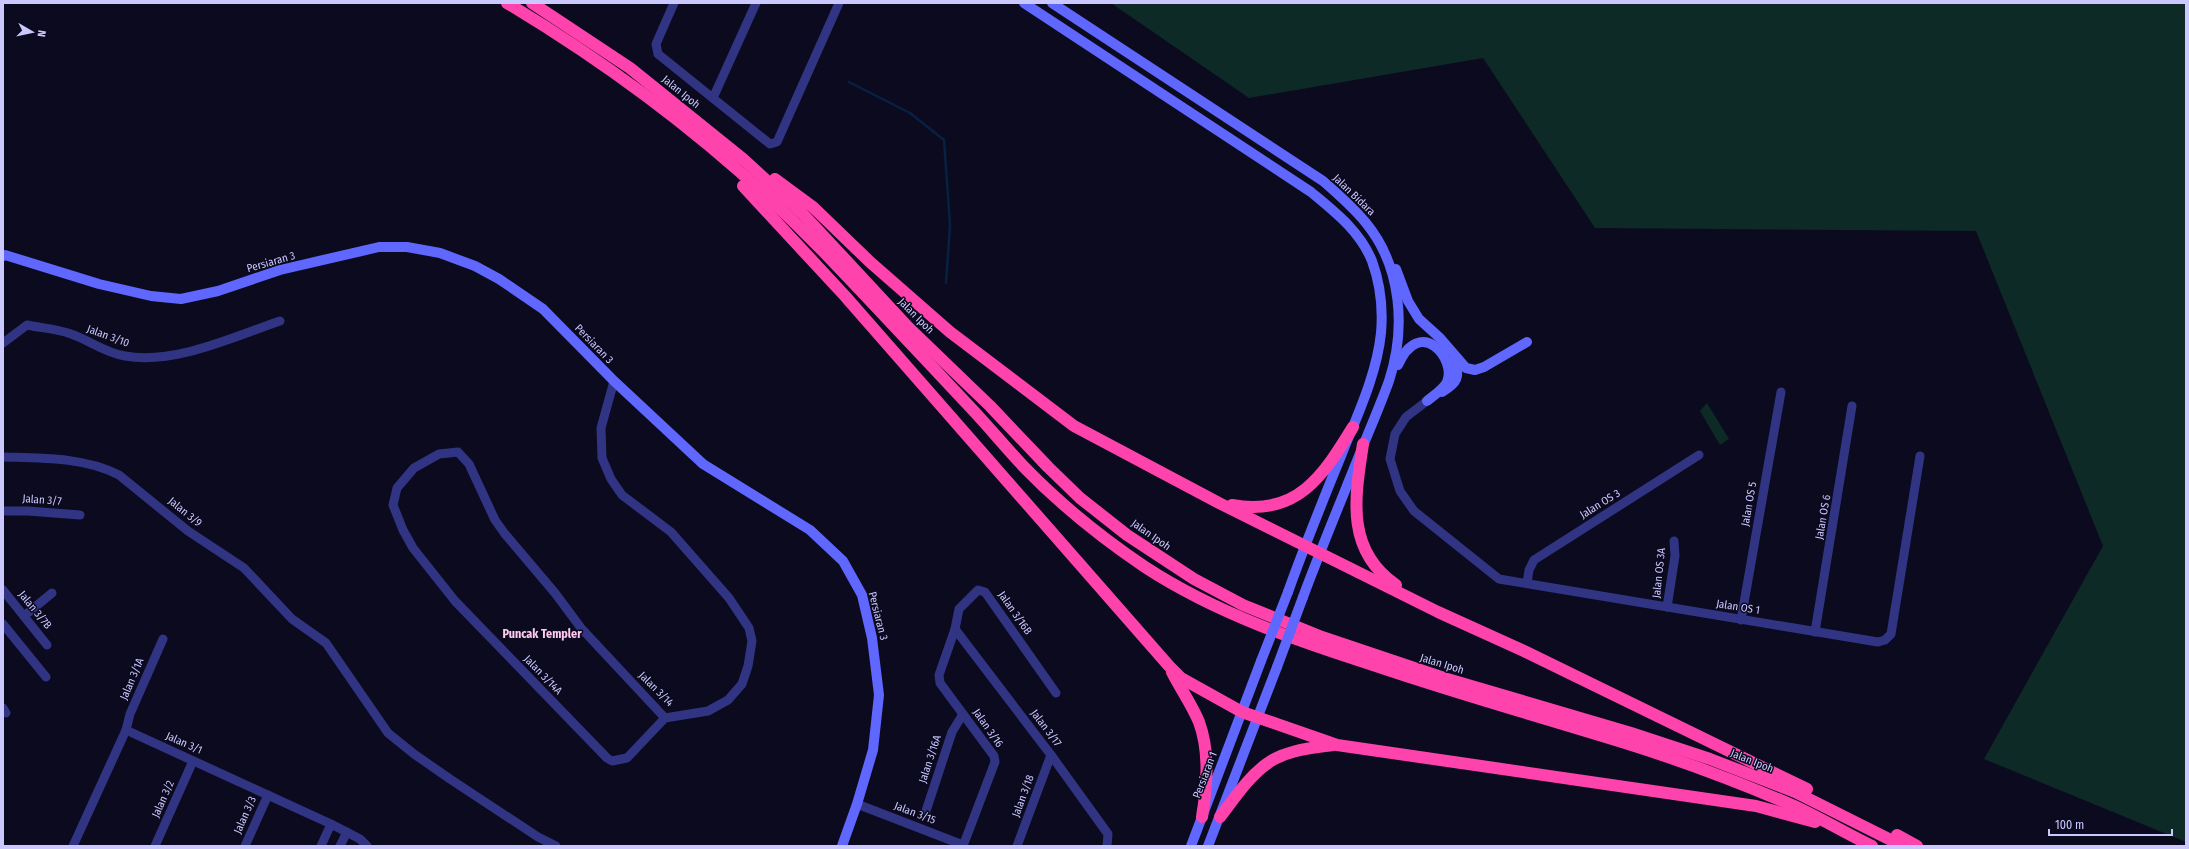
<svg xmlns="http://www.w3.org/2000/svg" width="2189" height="849" viewBox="0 0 2189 849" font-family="'Fira Sans Condensed',sans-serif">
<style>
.green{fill:#0d2a26}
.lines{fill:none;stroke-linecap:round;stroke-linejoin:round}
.stream{stroke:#062142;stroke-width:2.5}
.street{stroke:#303483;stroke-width:9}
.secondary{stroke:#5f67ff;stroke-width:10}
.highway{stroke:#ff43ac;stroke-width:12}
.secondary-bridge{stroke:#5f67ff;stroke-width:10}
.labels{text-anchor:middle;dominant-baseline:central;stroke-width:3;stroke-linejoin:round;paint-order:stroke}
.street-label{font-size:11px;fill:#cac8ff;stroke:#0c0a1f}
.neighbourhood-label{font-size:12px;font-weight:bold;fill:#ffcaf0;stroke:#0c0a1f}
</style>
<rect width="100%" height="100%" fill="#0c0a1f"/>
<g class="green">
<polygon points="1111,3 2186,3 2186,842 1984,759 2103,546 1976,231 1595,228 1483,58 1249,98"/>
<polygon points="1707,403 1729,439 1720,445 1700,411"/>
</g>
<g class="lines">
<polyline class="stream" points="849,82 910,113 944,140 950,225 946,283"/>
<g class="street">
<polyline points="674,3 656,44 658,54 770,144 777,142 839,3"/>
<polyline points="713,98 756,3"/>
<path d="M3,343L27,325C41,328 58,329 71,334C89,340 105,353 125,356C174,365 233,337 280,321"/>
<polyline points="614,381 601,428 602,458 611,479 622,495 671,532 729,598 749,628 752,641 748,666 742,684 728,700 708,711 665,718 627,758 612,761 607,758 455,601 413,548 403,530 393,505 397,488 414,468 439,454 458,452 469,464 495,520 505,534 555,593 581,628 665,718"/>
<polyline points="1427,401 1406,417 1395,434 1390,459 1400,491 1414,511 1499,579 1878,642 1885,640 1891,634 1920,456"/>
<path d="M3,457C40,458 85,457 119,475L188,531L244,568L292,619L326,643L388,733L414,754L450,779L538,837L556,846"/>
<polyline points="3,511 28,511 80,515"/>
<polyline points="1527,583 1529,570 1534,560 1699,455"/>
<polyline points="3,590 47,645"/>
<polyline points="1667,607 1675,556 1674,541"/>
<polyline points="24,616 52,593"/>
<polyline points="1741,620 1781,392"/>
<polyline points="3,624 46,677"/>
<polyline points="955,629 1051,755 1108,834 1107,846"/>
<polyline points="1815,632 1852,406"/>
<polyline points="3,708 6,713"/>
<polyline points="126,730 331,824 360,839 367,846"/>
<polyline points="857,804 963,845"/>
<polyline points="925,814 952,732 963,714"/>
<polyline points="73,846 126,730 130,714 163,639"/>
<polyline points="155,846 193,761"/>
<polyline points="245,846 268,795"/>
<polyline points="321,846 331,824"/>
<polyline points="340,846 347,832"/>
<polyline points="963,846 995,762 994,756 940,683 939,675 955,629 959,609 978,590 985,592 1056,693"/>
<polyline points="1017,846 1051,755"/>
</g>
<g class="secondary">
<path d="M1024,3L1311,192C1335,212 1360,231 1372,261C1380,283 1383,310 1381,333C1377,373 1358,414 1343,451C1324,498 1305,544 1288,592"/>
<path d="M1052,3L1323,181C1338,194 1353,207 1366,223C1402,267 1406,329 1389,381C1381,403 1372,424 1363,446C1343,496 1322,546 1303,597"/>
<polyline points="3,256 5,255 99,284 151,296 181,299 218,291 280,270 379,247 407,247 440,253 475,266 499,279 543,309 614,381 703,464 810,530 843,561 862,595 872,638 879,695 873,750 857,804 842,846"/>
<polyline points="1396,269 1408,301 1419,319 1440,338 1466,368 1475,370 1484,367 1527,342"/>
<path d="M1398,365C1420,315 1457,359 1447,382C1444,389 1433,396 1427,401"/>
<path d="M1442,392C1457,383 1461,377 1454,359"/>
<polyline points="1191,846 1261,661"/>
<polyline points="1208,846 1277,667"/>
</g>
<g class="highway">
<path d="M507,3C622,72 730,155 823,251C873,303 921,355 970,407C989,427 1006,448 1025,468C1061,505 1102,538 1145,567C1217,614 1298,641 1379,667C1459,694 1541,717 1622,742C1680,760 1736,781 1792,805C1819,817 1845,833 1872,846"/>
<polyline points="532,3 630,68 743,159 802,213 908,327 990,406 1048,467 1080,498 1127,535 1194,579 1243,605 1322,637 1444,678 1631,733 1710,759 1795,792 1903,846"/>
<polyline points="775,179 813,207 870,262 950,332 1074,426 1219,503 1438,612 1524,651 1807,789"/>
<polyline points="743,186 845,296 1169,666 1181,678 1242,712 1337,745 1756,806 1815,822"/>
<path d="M1363,444C1355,497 1345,550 1396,585"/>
<path d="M1232,505C1297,517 1323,476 1353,427"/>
<path d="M1172,672C1180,688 1192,705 1199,722C1210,752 1207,786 1202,817"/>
<path d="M1220,817C1234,799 1249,776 1268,763C1286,750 1312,748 1333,745"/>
<polyline points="1897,835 1917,846"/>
</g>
<g class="secondary-bridge">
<polyline points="1261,661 1288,592"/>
<polyline points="1277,667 1303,597"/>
</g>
</g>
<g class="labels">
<g class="street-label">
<text transform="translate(681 92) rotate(39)">Jalan Ipoh</text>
<text transform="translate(1354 195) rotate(44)">Jalan Bidara</text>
<text transform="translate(271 262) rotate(-16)">Persiaran 3</text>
<text transform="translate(916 316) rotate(45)">Jalan Ipoh</text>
<text transform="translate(108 336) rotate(20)">Jalan 3/10</text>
<text transform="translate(594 344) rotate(46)">Persiaran 3</text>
<text transform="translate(42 500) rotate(4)">Jalan 3/7</text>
<text transform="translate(1600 504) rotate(-32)">Jalan OS 3</text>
<text transform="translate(1749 504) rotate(-80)">Jalan OS 5</text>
<text transform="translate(185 512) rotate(39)">Jalan 3/9</text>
<text transform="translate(1823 517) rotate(-80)">Jalan OS 6</text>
<text transform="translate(1151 535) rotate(35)">Jalan Ipoh</text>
<text transform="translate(1659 573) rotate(-84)">Jalan OS 3A</text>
<text transform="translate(1738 607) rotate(9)">Jalan OS 1</text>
<text transform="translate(35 610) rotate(51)">Jalan 3/7B</text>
<text transform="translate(1015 613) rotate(55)">Jalan 3/16B</text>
<text transform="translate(878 616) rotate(76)">Persiaran 3</text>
<text transform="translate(1442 664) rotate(17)">Jalan Ipoh</text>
<text transform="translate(543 675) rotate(46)">Jalan 3/14A</text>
<text transform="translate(132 679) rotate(-67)">Jalan 3/1A</text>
<text transform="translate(656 689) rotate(45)">Jalan 3/14</text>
<text transform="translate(988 728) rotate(55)">Jalan 3/16</text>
<text transform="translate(1046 728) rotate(53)">Jalan 3/17</text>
<text transform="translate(184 743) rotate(24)">Jalan 3/1</text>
<text transform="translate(930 759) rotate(-72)">Jalan 3/16A</text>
<text transform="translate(1752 761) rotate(22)">Jalan Ipoh</text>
<text transform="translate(1205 775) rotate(-69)">Persiaran 1</text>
<text transform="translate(1023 796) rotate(-70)">Jalan 3/18</text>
<text transform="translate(163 799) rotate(-66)">Jalan 3/2</text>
<text transform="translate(915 813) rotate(21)">Jalan 3/15</text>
<text transform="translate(245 815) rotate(-66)">Jalan 3/3</text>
</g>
<g class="neighbourhood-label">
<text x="542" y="634">Puncak Templer</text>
</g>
</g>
<rect width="2189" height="849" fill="none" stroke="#cac8ff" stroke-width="8"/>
<g transform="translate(32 32) rotate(99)" stroke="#0c0a1f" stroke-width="3" paint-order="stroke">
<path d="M0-3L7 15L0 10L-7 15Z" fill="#cac8ff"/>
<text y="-6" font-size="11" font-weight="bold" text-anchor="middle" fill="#cac8ff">N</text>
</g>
<path d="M2049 829v6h123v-6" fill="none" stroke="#cac8ff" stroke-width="2"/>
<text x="2055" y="829" font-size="12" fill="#cac8ff" stroke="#0c0a1f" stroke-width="3" paint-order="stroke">100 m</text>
</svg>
